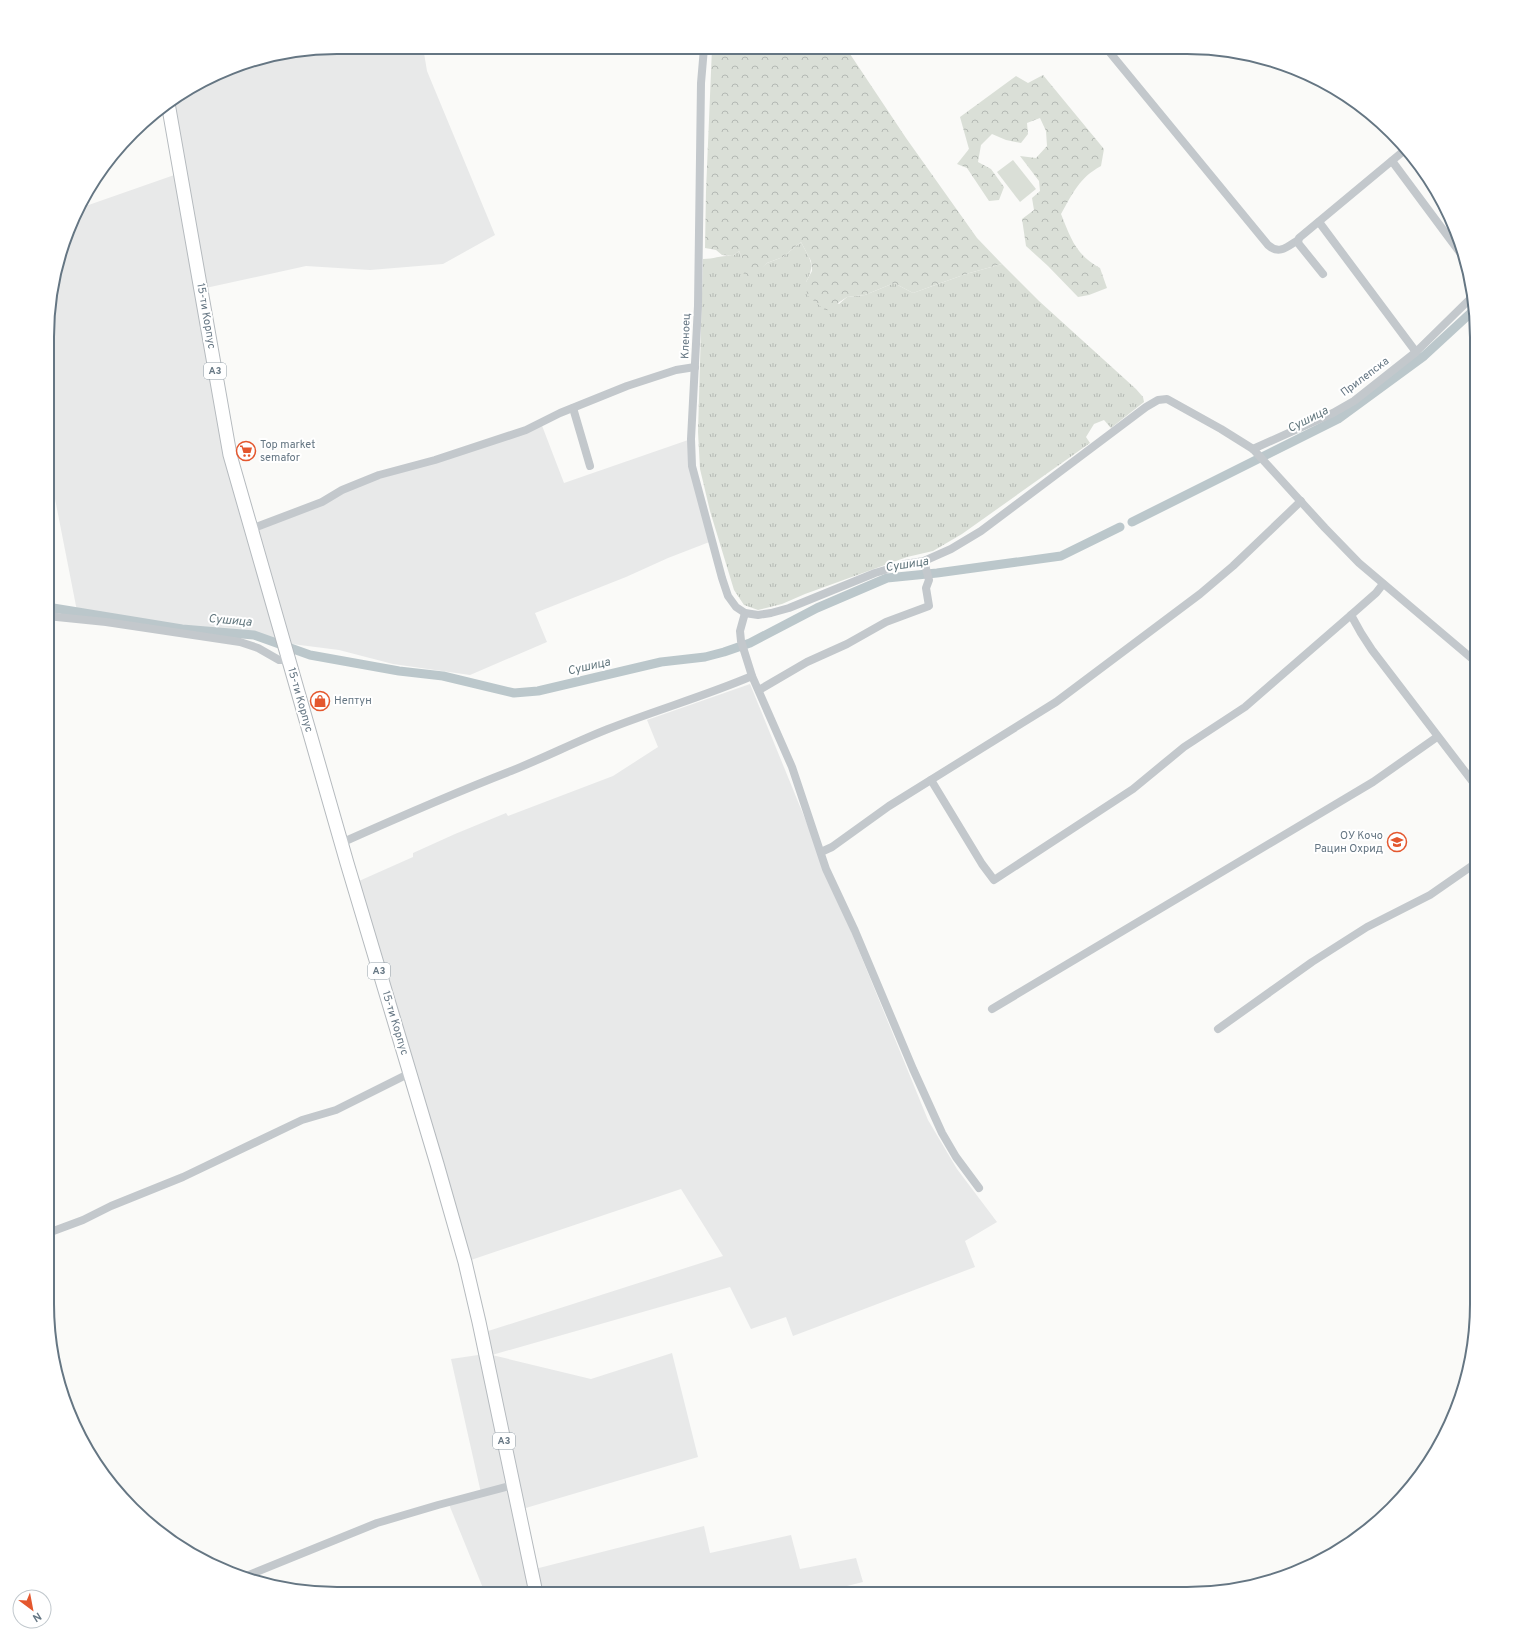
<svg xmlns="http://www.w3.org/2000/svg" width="1524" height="1641" viewBox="0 0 1524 1641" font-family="Overpass,sans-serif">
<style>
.built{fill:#e8e9e9}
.grass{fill:url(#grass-tufts)}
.forest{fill:url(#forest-crowns)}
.park{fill:#dadfd7}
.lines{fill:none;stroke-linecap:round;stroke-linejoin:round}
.canal{stroke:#bbc7cb;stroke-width:9}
.primary-casing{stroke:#b5babe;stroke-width:15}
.minor{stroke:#c3c8cc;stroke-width:8}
.primary{stroke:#fff;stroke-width:13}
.labels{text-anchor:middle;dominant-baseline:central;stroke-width:4;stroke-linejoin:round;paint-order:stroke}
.shield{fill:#fff;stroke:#939fa8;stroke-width:1}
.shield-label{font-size:10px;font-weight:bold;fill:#657683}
.street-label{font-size:11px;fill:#657683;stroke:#fff}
.poi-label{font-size:11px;fill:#657683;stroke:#fff;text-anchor:start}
.water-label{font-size:12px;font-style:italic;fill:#60757c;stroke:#fff}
.rim{fill:none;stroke:#657683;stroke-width:2}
</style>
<defs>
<pattern id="grass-tufts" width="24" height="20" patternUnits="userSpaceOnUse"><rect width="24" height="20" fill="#dadfd7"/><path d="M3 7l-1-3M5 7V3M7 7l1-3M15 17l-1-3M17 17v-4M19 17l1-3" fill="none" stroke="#b4b9b4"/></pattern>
<pattern id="forest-crowns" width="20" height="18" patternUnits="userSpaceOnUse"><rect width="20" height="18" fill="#dadfd7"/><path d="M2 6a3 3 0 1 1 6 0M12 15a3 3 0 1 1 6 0" fill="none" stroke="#b4b9b4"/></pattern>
</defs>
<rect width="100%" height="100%" fill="#fafaf8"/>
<g class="built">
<polygon points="337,47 423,47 427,71 495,235 443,264 370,270 306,266 201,289 251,529 342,490 541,423 564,483 691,439 692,466 712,541 668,558 626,577 535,613 547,642 470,675 393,664 339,650 284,643 254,635 77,611 47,458 47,337 53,281 80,208 180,173 168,103 192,86 244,62"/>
<polygon points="750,684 928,1120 957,1169 997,1222 965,1241 975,1267 793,1336 786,1317 751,1329 730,1287 492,1355 591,1379 672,1353 698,1457 519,1510 531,1570 704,1526 710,1553 791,1535 800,1569 856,1558 863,1582 819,1593 485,1593 448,1502 481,1493 451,1359 485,1354 485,1332 723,1256 681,1189 471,1260 359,881 413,857 413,853 455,834 506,813 508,816 613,776 658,747 647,720"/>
</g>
<path class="grass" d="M801,242C810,260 816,264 806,282L839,304L847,297L865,295L894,283L913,293L966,274L1002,264L1039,301L1136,389L1143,397L1144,402L1111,428L1104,420L1094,424L1086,437L1090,443L962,534L933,551L907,557L805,594L782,604L758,610L744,605L734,590L710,511L700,469L698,432L703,259C715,259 722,255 733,256L739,251L742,258V271L761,268L767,263L783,257Z"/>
<g class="forest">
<polygon points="712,48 846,48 906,138 977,238 1002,264 966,274 913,293 894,283 865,295 847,297 826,311 807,295 806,282 812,271 811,261 801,242 783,257 767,263 749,281 742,271 742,258 739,251 733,256 722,255 716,250 705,248 706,191"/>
<path d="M1043,75L1104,149L1101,166C1079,178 1073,193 1061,214C1071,239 1076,255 1100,268L1107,288L1089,295L1078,297L1048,266L1026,246L1022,219L1034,210L1032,198L1040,191L1039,181L1020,156L1036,158L1047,146L1046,131L1040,118L1027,123L1028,134L1021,143L1006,140L992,134L981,145L978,162L991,169L1004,187L999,200L989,201L967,168L957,164L969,149L960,117L1016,76L1028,83Z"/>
</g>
<polygon class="park" points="1013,160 1036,189 1020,202 997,172"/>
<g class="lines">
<g class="canal">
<polyline points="1132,522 1338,419 1424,356 1475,309"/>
<polyline points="47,607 182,629 254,635 310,655 399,671 443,676 514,693 538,691 661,662 705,657 724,652 750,643 817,608 887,578 937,573 1061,556 1120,527"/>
</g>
<g class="primary-casing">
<polyline id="primary" points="168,103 230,455 347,863 437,1164 465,1262 479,1322 536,1593"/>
</g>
<g class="minor">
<polyline points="704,48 701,83 698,306 691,439 692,466 722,578 728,596 736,607 745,613 758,615 771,613 789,608 875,573 905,564 924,561 951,549 981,531 1146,407 1158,400 1167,399 1221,429 1253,449 1325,528 1359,563 1476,662"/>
<path d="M1107,49L1268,245C1279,255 1287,247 1298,240"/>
<polyline points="1392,161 1464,258"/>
<polyline points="1319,222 1416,352"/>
<polyline points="1323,274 1298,243 1299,238 1406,149"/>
<polyline points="573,408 590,466"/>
<polyline points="1253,449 1333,413 1354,401 1416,352 1472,297"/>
<polyline points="251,529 322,502 342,490 379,475 435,460 526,430 560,413 627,386 676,370 695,367"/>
<polyline points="1383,584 1376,593 1351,615 1361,633 1372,650 1476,786"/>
<polyline points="745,613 740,631 741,641 752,676 792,767 826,869 855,931 913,1069 942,1133 956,1157 979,1188"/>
<polyline points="47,616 106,622 240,642 258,648 279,660 289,660"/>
<polyline points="759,690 807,662 847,644 886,622 929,606 926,588 929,580 924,561"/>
<polyline points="931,780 982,864 994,880 1133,789 1184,747 1245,707 1351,615"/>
<path d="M341,843C397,818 454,793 511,771C544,758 575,742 608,729C656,710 705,696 752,676"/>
<polyline points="821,852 832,847 889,806 1056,702 1200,594 1233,566 1301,501"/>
<polyline points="992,1009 1373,782 1437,737"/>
<polyline points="1218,1029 1312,962 1367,927 1430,895 1476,863"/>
<polyline points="48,1233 83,1220 111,1206 183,1177 302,1120 336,1110 410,1073"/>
<polyline points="244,1577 377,1523 438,1505 513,1485"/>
</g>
<use href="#primary" class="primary"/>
</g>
<defs>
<g id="supermarket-ring" transform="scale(1)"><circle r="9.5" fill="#fff" stroke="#e4572e" stroke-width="1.5"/><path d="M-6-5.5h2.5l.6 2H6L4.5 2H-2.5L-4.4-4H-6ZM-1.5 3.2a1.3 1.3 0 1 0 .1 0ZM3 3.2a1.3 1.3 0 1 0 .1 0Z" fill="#e4572e"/></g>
<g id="shop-ring" transform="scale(1)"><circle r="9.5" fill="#fff" stroke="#e4572e" stroke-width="1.5"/><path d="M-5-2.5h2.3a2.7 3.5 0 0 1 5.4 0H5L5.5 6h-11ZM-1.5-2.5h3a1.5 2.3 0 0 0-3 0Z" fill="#e4572e"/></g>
<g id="school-ring" transform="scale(1)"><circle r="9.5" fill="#fff" stroke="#e4572e" stroke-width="1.5"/><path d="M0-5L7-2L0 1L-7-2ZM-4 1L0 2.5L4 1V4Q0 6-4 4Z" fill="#e4572e"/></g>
</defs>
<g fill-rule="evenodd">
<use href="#supermarket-ring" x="246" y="451"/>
<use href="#shop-ring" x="320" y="701"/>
<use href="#school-ring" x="1397" y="842"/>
</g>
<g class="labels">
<g class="shield">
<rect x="204" y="363" width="22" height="16" rx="3"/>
<rect x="368" y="963" width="22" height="16" rx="3"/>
<rect x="493" y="1433" width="22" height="16" rx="3"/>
</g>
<g class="shield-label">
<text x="215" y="371">A3</text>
<text x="379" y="971">A3</text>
<text x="504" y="1441">A3</text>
</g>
<g class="street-label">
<text transform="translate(206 316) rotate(80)">15-ти Корпус</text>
<text transform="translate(686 336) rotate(-88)">Кленоец</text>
<text transform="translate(1365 377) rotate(-37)">Прилепска</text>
<text transform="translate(300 700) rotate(74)">15-ти Корпус</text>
<text transform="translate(395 1023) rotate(73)">15-ти Корпус</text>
</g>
<g class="poi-label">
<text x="260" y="445">Top market<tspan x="260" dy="13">semafor</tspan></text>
<text x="334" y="701">Нептун</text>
<text x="1383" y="836" text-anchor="end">ОУ Кочо<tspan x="1383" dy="13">Рацин Охрид</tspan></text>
</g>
<g class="water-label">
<text transform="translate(1308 420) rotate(-27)">Сушица</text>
<text transform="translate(907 565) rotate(-9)">Сушица</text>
<text transform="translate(230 621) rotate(5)">Сушица</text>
<text transform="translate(589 667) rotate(-13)">Сушица</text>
</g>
</g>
<path d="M0 0H1524V1641H0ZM337 54H1187A283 283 0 0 1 1470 337V1304A283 283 0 0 1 1187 1587H337A283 283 0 0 1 54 1304V337A283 283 0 0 1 337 54Z" fill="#fff" fill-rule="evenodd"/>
<path class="rim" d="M337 54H1187A283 283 0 0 1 1470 337V1304A283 283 0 0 1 1187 1587H337A283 283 0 0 1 54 1304V337A283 283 0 0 1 337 54Z"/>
<g transform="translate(32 1609) rotate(148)"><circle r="19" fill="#ffffff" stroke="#c1c8cd"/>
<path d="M0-3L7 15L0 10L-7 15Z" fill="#e4572e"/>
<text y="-6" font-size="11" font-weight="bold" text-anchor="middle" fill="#657683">N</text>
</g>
</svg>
